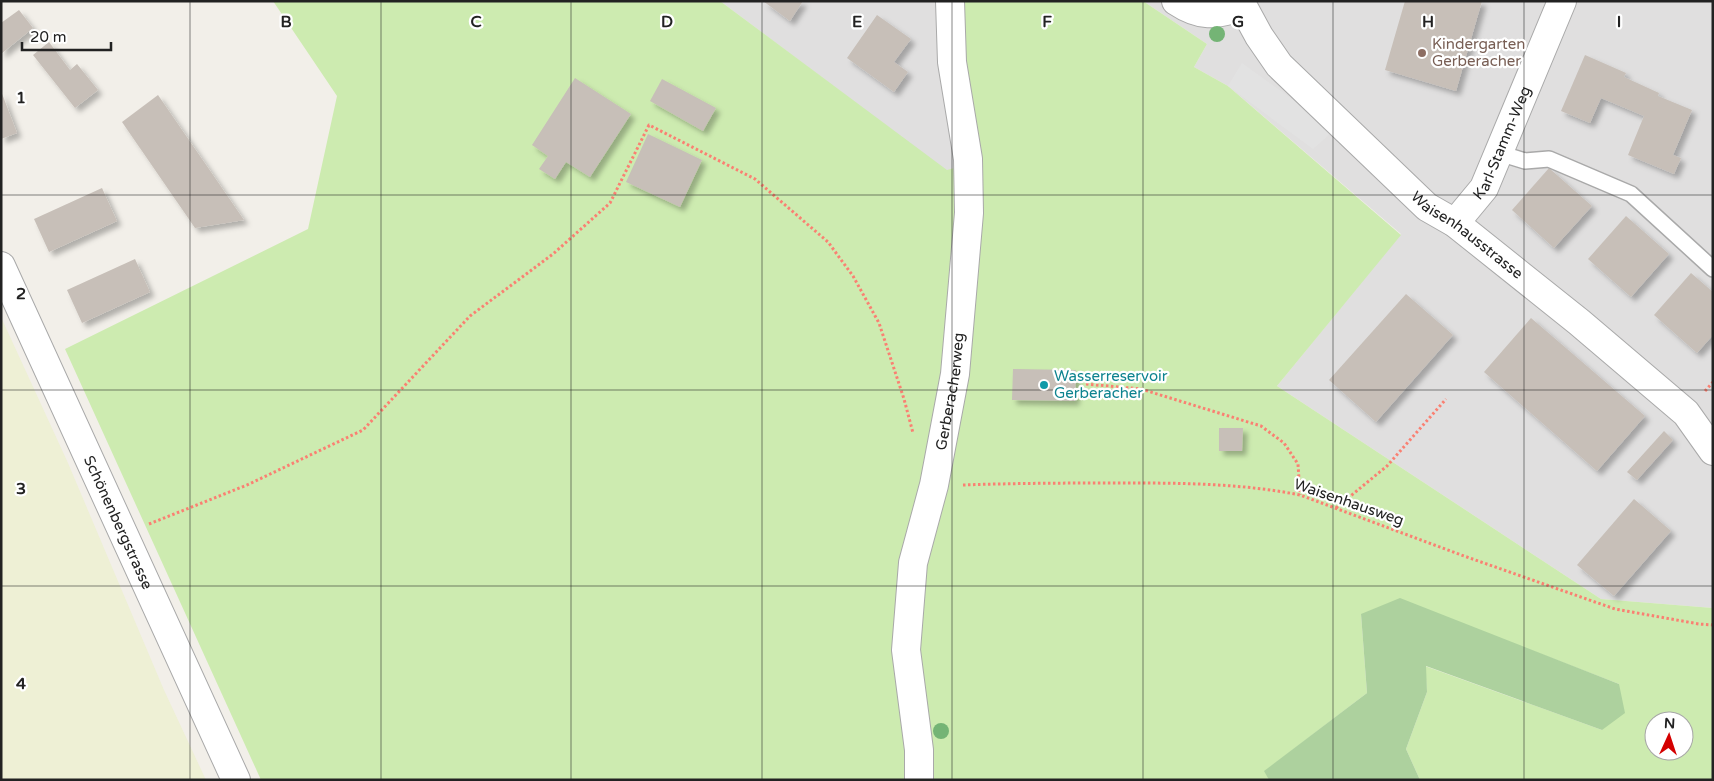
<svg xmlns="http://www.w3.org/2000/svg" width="1714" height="781" viewBox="0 0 1714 781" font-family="'Varela Round',sans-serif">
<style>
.residential{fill:#e0dfdf}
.farmland{fill:#eef0d5}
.grass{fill:#cdebb0;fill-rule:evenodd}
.forest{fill:#add19e}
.parking{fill:#e2e2e2}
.building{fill:#c7bfb8;filter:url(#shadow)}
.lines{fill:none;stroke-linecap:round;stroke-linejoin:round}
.service-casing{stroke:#a9a9a9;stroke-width:18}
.minor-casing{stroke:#a9a9a9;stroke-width:30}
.tertiary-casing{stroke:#a9a9a9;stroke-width:30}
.path{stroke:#fa8072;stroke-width:3;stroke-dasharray:2.5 2.5;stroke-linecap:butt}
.service{stroke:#fff;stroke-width:15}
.minor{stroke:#fff;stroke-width:28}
.tertiary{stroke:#fff;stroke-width:28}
.tree{fill:#74b475}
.grid{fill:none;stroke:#222;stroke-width:1;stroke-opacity:0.55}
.education-dot{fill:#8d6e63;stroke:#fff;stroke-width:2}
.culture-dot{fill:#0f9aa8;stroke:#fff;stroke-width:2}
.labels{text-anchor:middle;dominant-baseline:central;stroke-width:4.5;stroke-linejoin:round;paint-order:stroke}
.education-label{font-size:15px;fill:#785e54;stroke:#fff;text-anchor:start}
.street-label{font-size:15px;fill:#222;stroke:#fff}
.culture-label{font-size:15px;fill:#0d838f;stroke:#fff;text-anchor:start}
.grid-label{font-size:16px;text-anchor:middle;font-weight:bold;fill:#222;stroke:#fff;stroke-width:4.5;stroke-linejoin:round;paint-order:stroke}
</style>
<defs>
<filter id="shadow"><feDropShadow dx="4.5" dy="4.5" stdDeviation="2.5" flood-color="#0004"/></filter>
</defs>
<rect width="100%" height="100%" fill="#f2efe9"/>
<g class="residential">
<polygon points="720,1 963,1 961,16 979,161 947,171"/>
<polygon points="1143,1 1713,1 1713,608 1601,599 1277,386 1401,234 1228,86 1194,67 1207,44"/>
</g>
<polygon class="farmland" points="1,317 68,463 164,690 206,780 1,780"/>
<path class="grass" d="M273,1H720L947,170L979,161L961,16L963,1H1143L1207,44L1194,67L1228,86L1401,235L1277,386L1601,599L1713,608V780H1420L1406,749L1427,692L1425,666L1602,730L1619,684L1523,647L1361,614L1367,693L1265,771L1269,780H261L65,349L308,229L337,96ZM1654,721H1684V751H1654Z"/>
<polygon class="forest" points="1400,598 1619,684 1625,713 1602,730 1426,666 1427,692 1406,749 1420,780 1269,780 1264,771 1367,693 1361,614"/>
<polygon class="parking" points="1242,63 1303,107 1330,134 1313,149 1228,86"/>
<g class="building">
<polygon points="763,1 803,1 790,21"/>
<polygon points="1405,1 1482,1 1456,91 1385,70"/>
<polygon points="19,10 33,28 1,54 1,23"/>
<polygon points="877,15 911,39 894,62 908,72 894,92 847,58"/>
<polygon points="49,42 70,70 77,64 98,90 75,108 33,55"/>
<polygon points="1585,55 1626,73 1624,77 1659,93 1658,96 1692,110 1673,155 1681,158 1674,174 1628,155 1644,116 1601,98 1590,123 1561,111"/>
<polygon points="575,78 631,114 590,177 566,162 555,179 539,169 548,156 532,145"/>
<polygon points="662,79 716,108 703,131 650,101"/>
<polygon points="1,91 17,133 1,139"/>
<polygon points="158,95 244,220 195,228 122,122"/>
<polygon points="648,134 702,160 680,207 626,182"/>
<polygon points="1549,168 1592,206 1554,248 1512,210"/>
<polygon points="102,188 117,221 49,252 34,219"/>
<polygon points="1626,216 1669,254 1631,297 1588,259"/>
<polygon points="135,259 150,292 82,323 67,290"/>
<polygon points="1691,273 1713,292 1713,335 1697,353 1654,315"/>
<polygon points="1406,294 1453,335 1376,422 1329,380"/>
<polygon points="1531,318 1645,416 1597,471 1484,372"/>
<polygon points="1013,369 1076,370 1075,401 1012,400"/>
<polygon points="1219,428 1243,428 1242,451 1219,451"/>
<polygon points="1664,431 1673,440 1637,480 1627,472"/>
<polygon points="1634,499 1671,531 1614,596 1577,565"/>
</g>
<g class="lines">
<g class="service-casing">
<polyline id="service" points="1499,153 1525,161 1549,159 1631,194 1713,269"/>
</g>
<g class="minor-casing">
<g id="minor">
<path d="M1176,1C1200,17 1215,16 1242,6"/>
<path id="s1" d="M1240,1L1259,36L1279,65L1427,207L1455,223L1579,322L1686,413L1713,451"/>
<path id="s2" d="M1455,223L1484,188L1562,1"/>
<path id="s3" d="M919,780V750L906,650L913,563L934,485L955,374L969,213L968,159L952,62L950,1"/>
</g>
</g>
<g class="tertiary-casing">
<g id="tertiary">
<path id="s4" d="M1,266L236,780"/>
</g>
</g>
<g class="path">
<polyline points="1086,384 1141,389 1261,426 1284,443 1298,464 1300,495"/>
<polyline points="1705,391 1713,382"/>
<path d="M963,485C1019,483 1075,483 1132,483C1187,483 1245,484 1300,495L1464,556L1615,609L1699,624L1713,625"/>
<polyline points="1336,508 1387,466 1446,399"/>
<polyline points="149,524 247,485 363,430 470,316 553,254 610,203 649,125 755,179 828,242 853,276 879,323 904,399 913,433"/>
</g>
<use href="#service" class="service"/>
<use href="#minor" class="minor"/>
<use href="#tertiary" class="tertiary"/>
</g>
<g class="tree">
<circle cx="1217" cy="34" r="8"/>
<circle cx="941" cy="731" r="8"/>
</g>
<path class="grid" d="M190,1V780M381,1V780M571,1V780M762,1V780M952,1V780M1143,1V780M1333,1V780M1524,1V780M1,195H1713M1,390H1713M1,586H1713"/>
<circle class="education-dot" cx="1422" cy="53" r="5"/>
<circle class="culture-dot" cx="1044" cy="385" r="5"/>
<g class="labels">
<g class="education-label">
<text x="1432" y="44">Kindergarten<tspan x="1432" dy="17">Gerberacher</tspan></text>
</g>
<g class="street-label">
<text stroke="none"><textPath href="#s2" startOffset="94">Karl-Stamm-Weg</textPath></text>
<text stroke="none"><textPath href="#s1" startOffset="329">Waisenhausstrasse</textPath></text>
<text stroke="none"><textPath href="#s3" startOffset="394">Gerberacherweg</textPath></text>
<text transform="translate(1349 502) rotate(19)">Waisenhausweg</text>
<text stroke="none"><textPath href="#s4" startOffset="282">Schönenbergstrasse</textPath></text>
</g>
<g class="culture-label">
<text x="1054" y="376">Wasserreservoir<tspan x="1054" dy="17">Gerberacher</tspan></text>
</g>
</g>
<g class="grid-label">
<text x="286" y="27">B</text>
<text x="476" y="27">C</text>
<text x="667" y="27">D</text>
<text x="857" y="27">E</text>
<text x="1047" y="27">F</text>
<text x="1238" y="27">G</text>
<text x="1428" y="27">H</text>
<text x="1619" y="27">I</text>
<text x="21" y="103">1</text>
<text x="21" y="299">2</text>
<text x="21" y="494">3</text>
<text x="21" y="689">4</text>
</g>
<rect width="1714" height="781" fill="none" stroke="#222222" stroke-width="5"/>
<g transform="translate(1669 736) rotate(3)"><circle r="24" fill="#ffffff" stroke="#a7a7a7"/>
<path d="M0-4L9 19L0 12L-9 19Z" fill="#d40000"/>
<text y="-8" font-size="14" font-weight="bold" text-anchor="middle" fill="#222222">N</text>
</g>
<path d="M22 42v8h89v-8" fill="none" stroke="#222222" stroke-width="2.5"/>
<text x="30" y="42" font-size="15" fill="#222222" stroke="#ffffff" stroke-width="4" paint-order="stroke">20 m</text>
</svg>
